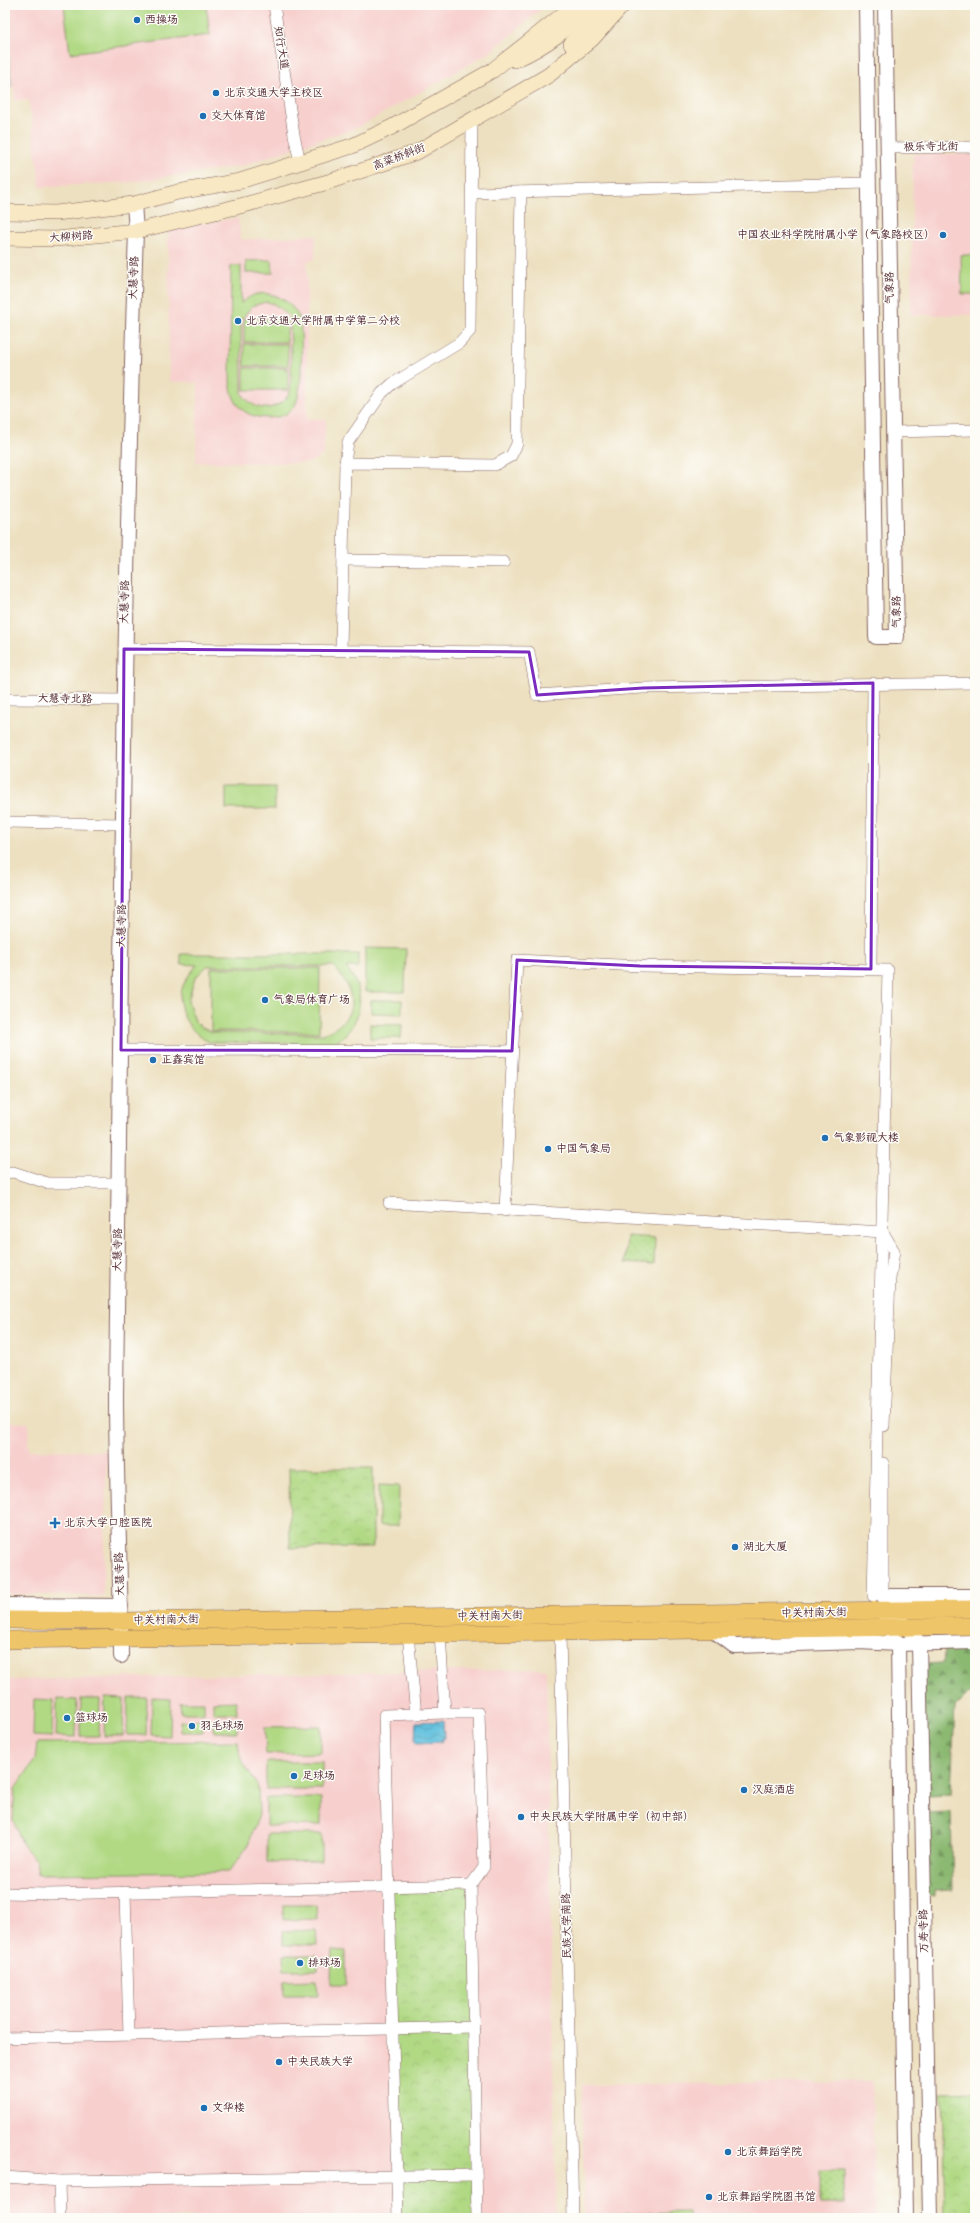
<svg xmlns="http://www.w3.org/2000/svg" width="980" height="2223" viewBox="0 0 980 2223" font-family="Kalam,'LXGW WenKai TC',sans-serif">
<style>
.built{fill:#f7d0ce}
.industrial{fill:url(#industrial-furrows)}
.grass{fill:url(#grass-dots);stroke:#7e7c58}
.forest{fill:url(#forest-firs);stroke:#6b6c4e}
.park{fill:url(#park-crowns);stroke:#7e7c58}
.pitch{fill:#b1d984;stroke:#7e7c58;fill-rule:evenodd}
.water{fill:url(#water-waves);stroke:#547084}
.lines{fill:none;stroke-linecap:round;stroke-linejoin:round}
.minor-casing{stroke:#83635f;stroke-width:12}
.tertiary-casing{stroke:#83635f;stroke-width:16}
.secondary-casing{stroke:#83635f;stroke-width:16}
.primary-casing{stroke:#83635f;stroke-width:18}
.minor{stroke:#fff;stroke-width:11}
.tertiary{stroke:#fff;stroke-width:14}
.secondary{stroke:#f8e8c3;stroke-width:15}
.primary{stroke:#eec569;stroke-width:17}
.marked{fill:none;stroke:#7b2cbf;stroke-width:3;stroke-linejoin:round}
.poi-dot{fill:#1f6fb2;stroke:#fdfcf7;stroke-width:1.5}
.labels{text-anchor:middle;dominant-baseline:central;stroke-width:3;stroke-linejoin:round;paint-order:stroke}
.poi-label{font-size:11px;fill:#4a1f2b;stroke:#fdfcf7;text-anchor:start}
.street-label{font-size:11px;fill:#4a1f2b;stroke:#fdfcf7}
</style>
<defs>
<pattern id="industrial-furrows" width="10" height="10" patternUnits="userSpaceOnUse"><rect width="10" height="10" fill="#d2bec4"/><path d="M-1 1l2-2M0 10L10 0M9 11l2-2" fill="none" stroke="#b6a3a9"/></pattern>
<pattern id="grass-dots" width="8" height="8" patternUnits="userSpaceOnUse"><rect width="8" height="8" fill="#b1d984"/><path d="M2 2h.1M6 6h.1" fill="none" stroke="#9aba72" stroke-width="1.8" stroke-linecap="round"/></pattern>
<pattern id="forest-firs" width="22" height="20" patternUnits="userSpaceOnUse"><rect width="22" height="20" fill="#8cb972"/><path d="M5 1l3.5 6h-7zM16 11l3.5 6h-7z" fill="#74965e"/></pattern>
<pattern id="park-crowns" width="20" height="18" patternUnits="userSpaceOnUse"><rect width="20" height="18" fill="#b1d984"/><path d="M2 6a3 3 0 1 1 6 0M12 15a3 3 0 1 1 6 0" fill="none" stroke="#9aba72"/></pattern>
<pattern id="water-waves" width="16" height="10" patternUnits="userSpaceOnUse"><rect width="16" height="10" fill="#5fc0dd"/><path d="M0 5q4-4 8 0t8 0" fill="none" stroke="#509bb3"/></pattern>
</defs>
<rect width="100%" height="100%" fill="#fdfcf7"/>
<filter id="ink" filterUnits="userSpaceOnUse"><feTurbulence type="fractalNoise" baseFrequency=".025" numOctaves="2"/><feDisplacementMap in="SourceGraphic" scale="8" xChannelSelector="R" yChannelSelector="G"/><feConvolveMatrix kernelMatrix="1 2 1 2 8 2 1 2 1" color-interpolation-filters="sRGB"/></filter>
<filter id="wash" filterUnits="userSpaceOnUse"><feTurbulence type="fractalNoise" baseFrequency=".012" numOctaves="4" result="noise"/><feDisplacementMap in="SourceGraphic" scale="16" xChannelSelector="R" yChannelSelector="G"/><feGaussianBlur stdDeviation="0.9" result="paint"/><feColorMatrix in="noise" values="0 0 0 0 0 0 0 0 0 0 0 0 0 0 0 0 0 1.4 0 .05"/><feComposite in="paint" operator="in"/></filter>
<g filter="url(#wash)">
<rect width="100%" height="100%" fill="#ede0c0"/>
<g class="built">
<polygon points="5,5 546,5 489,53 359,127 241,166 131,182 40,187 29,100 15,100"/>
<polygon points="913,154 975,154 975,315 911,315"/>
<polygon points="238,218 241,240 316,235 315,259 307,262 307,419 326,419 323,455 308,463 196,462 198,383 169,381 168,229"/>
<polygon points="5,1422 29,1423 28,1450 107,1451 103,1596 5,1594"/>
<polygon points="546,1669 556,2218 5,2218 5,1680"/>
<polygon points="872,2081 875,2218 584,2218 582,2085"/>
</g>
<polygon class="industrial" points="5,21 13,87 5,87"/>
<g class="grass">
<polygon points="627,1236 655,1238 654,1265 625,1263"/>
<rect x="820" y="2171" width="24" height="33"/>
</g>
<g class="forest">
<polygon points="975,1645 975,1692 969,1693 955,1707 951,1794 925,1795 923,1664 943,1663 945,1646"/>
<polygon points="951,1812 953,1889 935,1890 935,1896 926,1896 925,1813"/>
</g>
<g class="park">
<polygon points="289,1468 373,1468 373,1547 290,1548"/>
<polygon points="471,1885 477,2218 398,2218 389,1887"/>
<polygon points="975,2091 975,2218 945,2218 942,2092"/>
</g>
<g class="pitch">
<polygon points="64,5 206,5 210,35 70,53"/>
<polygon points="961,255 975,255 975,294 962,294"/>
<polygon points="272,260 273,273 246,273 246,261"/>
<path d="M231,266H241V303C246,300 251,295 257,294C274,291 293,302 299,318C303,328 302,385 298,397C297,402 294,409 289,412C281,419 264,419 254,416C237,410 232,398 230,381ZM266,302L274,304L289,316C291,330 292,378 290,391C288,400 276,407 268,408C257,409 249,403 242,394L241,320L252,306Z"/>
<rect x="244" y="319" width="43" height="23"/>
<rect x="244" y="344" width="44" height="22"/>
<rect x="244" y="368" width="44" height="22"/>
<rect x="226" y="787" width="49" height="22"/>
<polygon points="365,948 406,949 405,992 365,992"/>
<path d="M181,954H358V967H346C368,994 363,1024 334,1044L209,1042C189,1032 174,1009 183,986C186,978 192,971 197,965L181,964ZM207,966H333C358,992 359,1020 323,1034L220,1033L211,1032L201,1027L195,1021L188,1001L195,978Z"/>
<polygon points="211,968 320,968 319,1032 211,1031"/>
<polygon points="371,1000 402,1000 402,1014 371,1013"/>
<polygon points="370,1024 402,1025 401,1038 370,1038"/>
<polygon points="379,1485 399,1486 398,1526 379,1526"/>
<polygon points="105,1698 124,1699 123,1736 104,1736"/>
<polygon points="128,1698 147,1698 146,1735 127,1735"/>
<polygon points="152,1698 171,1699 170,1736 151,1735"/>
<polygon points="34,1699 53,1700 52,1737 33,1736"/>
<polygon points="57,1699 77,1700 76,1737 56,1736"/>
<polygon points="81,1699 100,1699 99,1736 80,1736"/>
<polygon points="236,1701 237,1713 213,1713 213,1702"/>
<polygon points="180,1702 204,1702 204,1713 181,1713"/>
<polygon points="203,1720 203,1732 180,1732 180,1721"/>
<polygon points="237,1720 237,1732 214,1732 214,1721"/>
<polygon points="321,1726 321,1753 266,1754 265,1727"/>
<polygon points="238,1741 240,1757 258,1787 259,1815 247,1847 229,1872 38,1874 36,1861 23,1845 13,1820 15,1789 35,1760 37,1743"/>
<rect x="266" y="1762" width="56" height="27"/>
<polygon points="266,1798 321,1798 321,1825 266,1826"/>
<polygon points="267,1834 322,1834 322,1861 267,1862"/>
<polygon points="283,1905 316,1905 317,1919 283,1920"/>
<polygon points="316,1930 317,1945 283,1945 283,1931"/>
<polygon points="332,1950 346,1951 346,1984 331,1984"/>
<polygon points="283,1955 317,1955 317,1970 284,1970"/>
<polygon points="317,1980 318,1995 284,1995 284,1981"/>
<polygon points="688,2212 688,2218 625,2218 625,2213"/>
</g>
<polygon class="water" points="443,1721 444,1738 442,1738 442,1742 417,1743 416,1739 415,1739 416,1722"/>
</g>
<g filter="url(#ink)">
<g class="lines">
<g class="minor-casing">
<g id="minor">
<polyline points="274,5 294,135 300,162"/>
<polyline points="887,148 975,147"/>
<polyline points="472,193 868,183"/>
<polyline points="893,432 975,430"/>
<polyline points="345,463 348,442 382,393 392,384 459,343 470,331 472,121"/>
<polyline points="343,560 504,562"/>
<polyline points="124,649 529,652 537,695 643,688 975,683"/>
<polyline points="341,650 345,463 495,465 511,456 517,444 521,192"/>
<polyline points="5,699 125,700"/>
<polyline points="5,822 124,824"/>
<polyline points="871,969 873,683"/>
<polyline points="121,1050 512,1051"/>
<polyline points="5,1173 13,1172 47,1183 119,1183"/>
<polyline points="389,1203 883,1232"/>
<polyline points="505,1211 517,960 640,966 888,970 873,1596"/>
<polyline points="883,1232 894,1251 890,1279 884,1426"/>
<polyline points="883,1463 883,1596"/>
<polyline points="560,1633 573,2218"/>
<polyline points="440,1634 445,1713 479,1713 484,1867 471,1885 477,2218"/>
<polyline points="416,1714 445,1713"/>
<polyline points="125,1892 129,2035"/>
<polyline points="5,1893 48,1894 471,1885"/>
<polyline points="5,2038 474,2027"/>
<polyline points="5,2177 59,2181 476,2175"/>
<polyline points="59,2181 60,2218"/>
<polyline points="398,2218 384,1715 416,1714 408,1635"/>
</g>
</g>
<g class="tertiary-casing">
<g id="tertiary">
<polyline points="866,5 876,637 897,637 885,5"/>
<polyline points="883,1596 919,1643 930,2218"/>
<polyline points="883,1596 975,1596"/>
<polyline points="5,1605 121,1606"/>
<polyline points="885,1620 898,1644 906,2218"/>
<polyline points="714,1631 734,1646 859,1642 898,1644 975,1642"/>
<path d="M121,1656C121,1569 116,1482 116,1395C121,1007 123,619 136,231L134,204"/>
</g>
</g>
<g class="secondary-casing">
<g id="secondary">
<polyline points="571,44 609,5"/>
<path d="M515,60C544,47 570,28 591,5"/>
<polyline points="5,212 56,213 134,204 178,192 240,181 352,146 392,127 493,70 575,5"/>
<polyline points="5,238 56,239 136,231 244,205 328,182 417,152 549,75 592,39 623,5"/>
</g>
</g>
<g class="primary-casing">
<g id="primary">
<polyline points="5,1620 121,1621 975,1609"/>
<polyline points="5,1640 975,1626"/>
</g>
</g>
<use href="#minor" class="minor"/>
<use href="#tertiary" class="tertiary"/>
<use href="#secondary" class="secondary"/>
<use href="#primary" class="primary"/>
</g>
</g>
<path class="marked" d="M124,649L529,652L537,695L643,688L873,683L871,969L640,966L517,960L512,1051L121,1050Z"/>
<g class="poi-dot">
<circle cx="137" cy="20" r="4"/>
<circle cx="216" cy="93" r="4"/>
<circle cx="203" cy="116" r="4"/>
<circle cx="943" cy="235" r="4"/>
<circle cx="238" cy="321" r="4"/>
<circle cx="265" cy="1000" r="4"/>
<circle cx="153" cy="1060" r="4"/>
<circle cx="825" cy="1138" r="4"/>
<circle cx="548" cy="1149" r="4"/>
<path d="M53 1517h4v4h4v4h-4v4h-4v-4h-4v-4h4z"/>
<circle cx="735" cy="1547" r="4"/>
<circle cx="67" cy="1718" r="4"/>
<circle cx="192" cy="1726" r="4"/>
<circle cx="294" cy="1776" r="4"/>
<circle cx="744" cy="1790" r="4"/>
<circle cx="521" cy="1817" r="4"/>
<circle cx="300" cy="1963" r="4"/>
<circle cx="279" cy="2062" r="4"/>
<circle cx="204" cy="2108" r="4"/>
<circle cx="728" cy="2152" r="4"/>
<circle cx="709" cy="2197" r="4"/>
</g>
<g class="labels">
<g class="poi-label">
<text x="145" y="20">西操场</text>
<text x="224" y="93">北京交通大学主校区</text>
<text x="211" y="116">交大体育馆</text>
<text x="935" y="235" text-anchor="end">中国农业科学院附属小学（气象路校区）</text>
<text x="246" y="321">北京交通大学附属中学第二分校</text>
<text x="273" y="1000">气象局体育广场</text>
<text x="161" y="1060">正鑫宾馆</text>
<text x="833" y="1138">气象影视大楼</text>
<text x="556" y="1149">中国气象局</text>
<text x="64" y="1523">北京大学口腔医院</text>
<text x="743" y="1547">湖北大厦</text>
<text x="75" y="1718">篮球场</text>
<text x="200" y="1726">羽毛球场</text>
<text x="302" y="1776">足球场</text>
<text x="752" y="1790">汉庭酒店</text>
<text x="529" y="1817">中央民族大学附属中学（初中部）</text>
<text x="308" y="1963">排球场</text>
<text x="287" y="2062">中央民族大学</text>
<text x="212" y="2108">文华楼</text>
<text x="736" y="2152">北京舞蹈学院</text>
<text x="717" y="2197">北京舞蹈学院图书馆</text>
</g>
<g class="street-label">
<text transform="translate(281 48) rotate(81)">知行大道</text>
<text transform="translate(931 147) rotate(-1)">极乐寺北街</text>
<text transform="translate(399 157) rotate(-21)">高粱桥斜街</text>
<text transform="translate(71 237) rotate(-4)">大柳树路</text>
<text transform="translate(134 278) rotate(-88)">大慧寺路</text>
<text transform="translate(890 288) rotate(-91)">气象路</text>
<text transform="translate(125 602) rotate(-89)">大慧寺路</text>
<text transform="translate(897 612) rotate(-91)">气象路</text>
<text transform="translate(65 699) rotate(1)">大慧寺北路</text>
<text transform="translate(122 926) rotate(-89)">大慧寺路</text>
<text transform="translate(118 1250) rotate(-89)">大慧寺路</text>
<text transform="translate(120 1574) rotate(-92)">大慧寺路</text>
<text transform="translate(814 1613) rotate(-1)">中关村南大街</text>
<text transform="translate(490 1616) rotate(-1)">中关村南大街</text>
<text transform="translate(166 1620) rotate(-1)">中关村南大街</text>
<text transform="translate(567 1926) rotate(-91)">民族大学南路</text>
<text transform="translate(924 1931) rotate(-91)">万寿寺路</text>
</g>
</g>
<rect width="980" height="2223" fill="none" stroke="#fdfcf7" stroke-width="20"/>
</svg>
